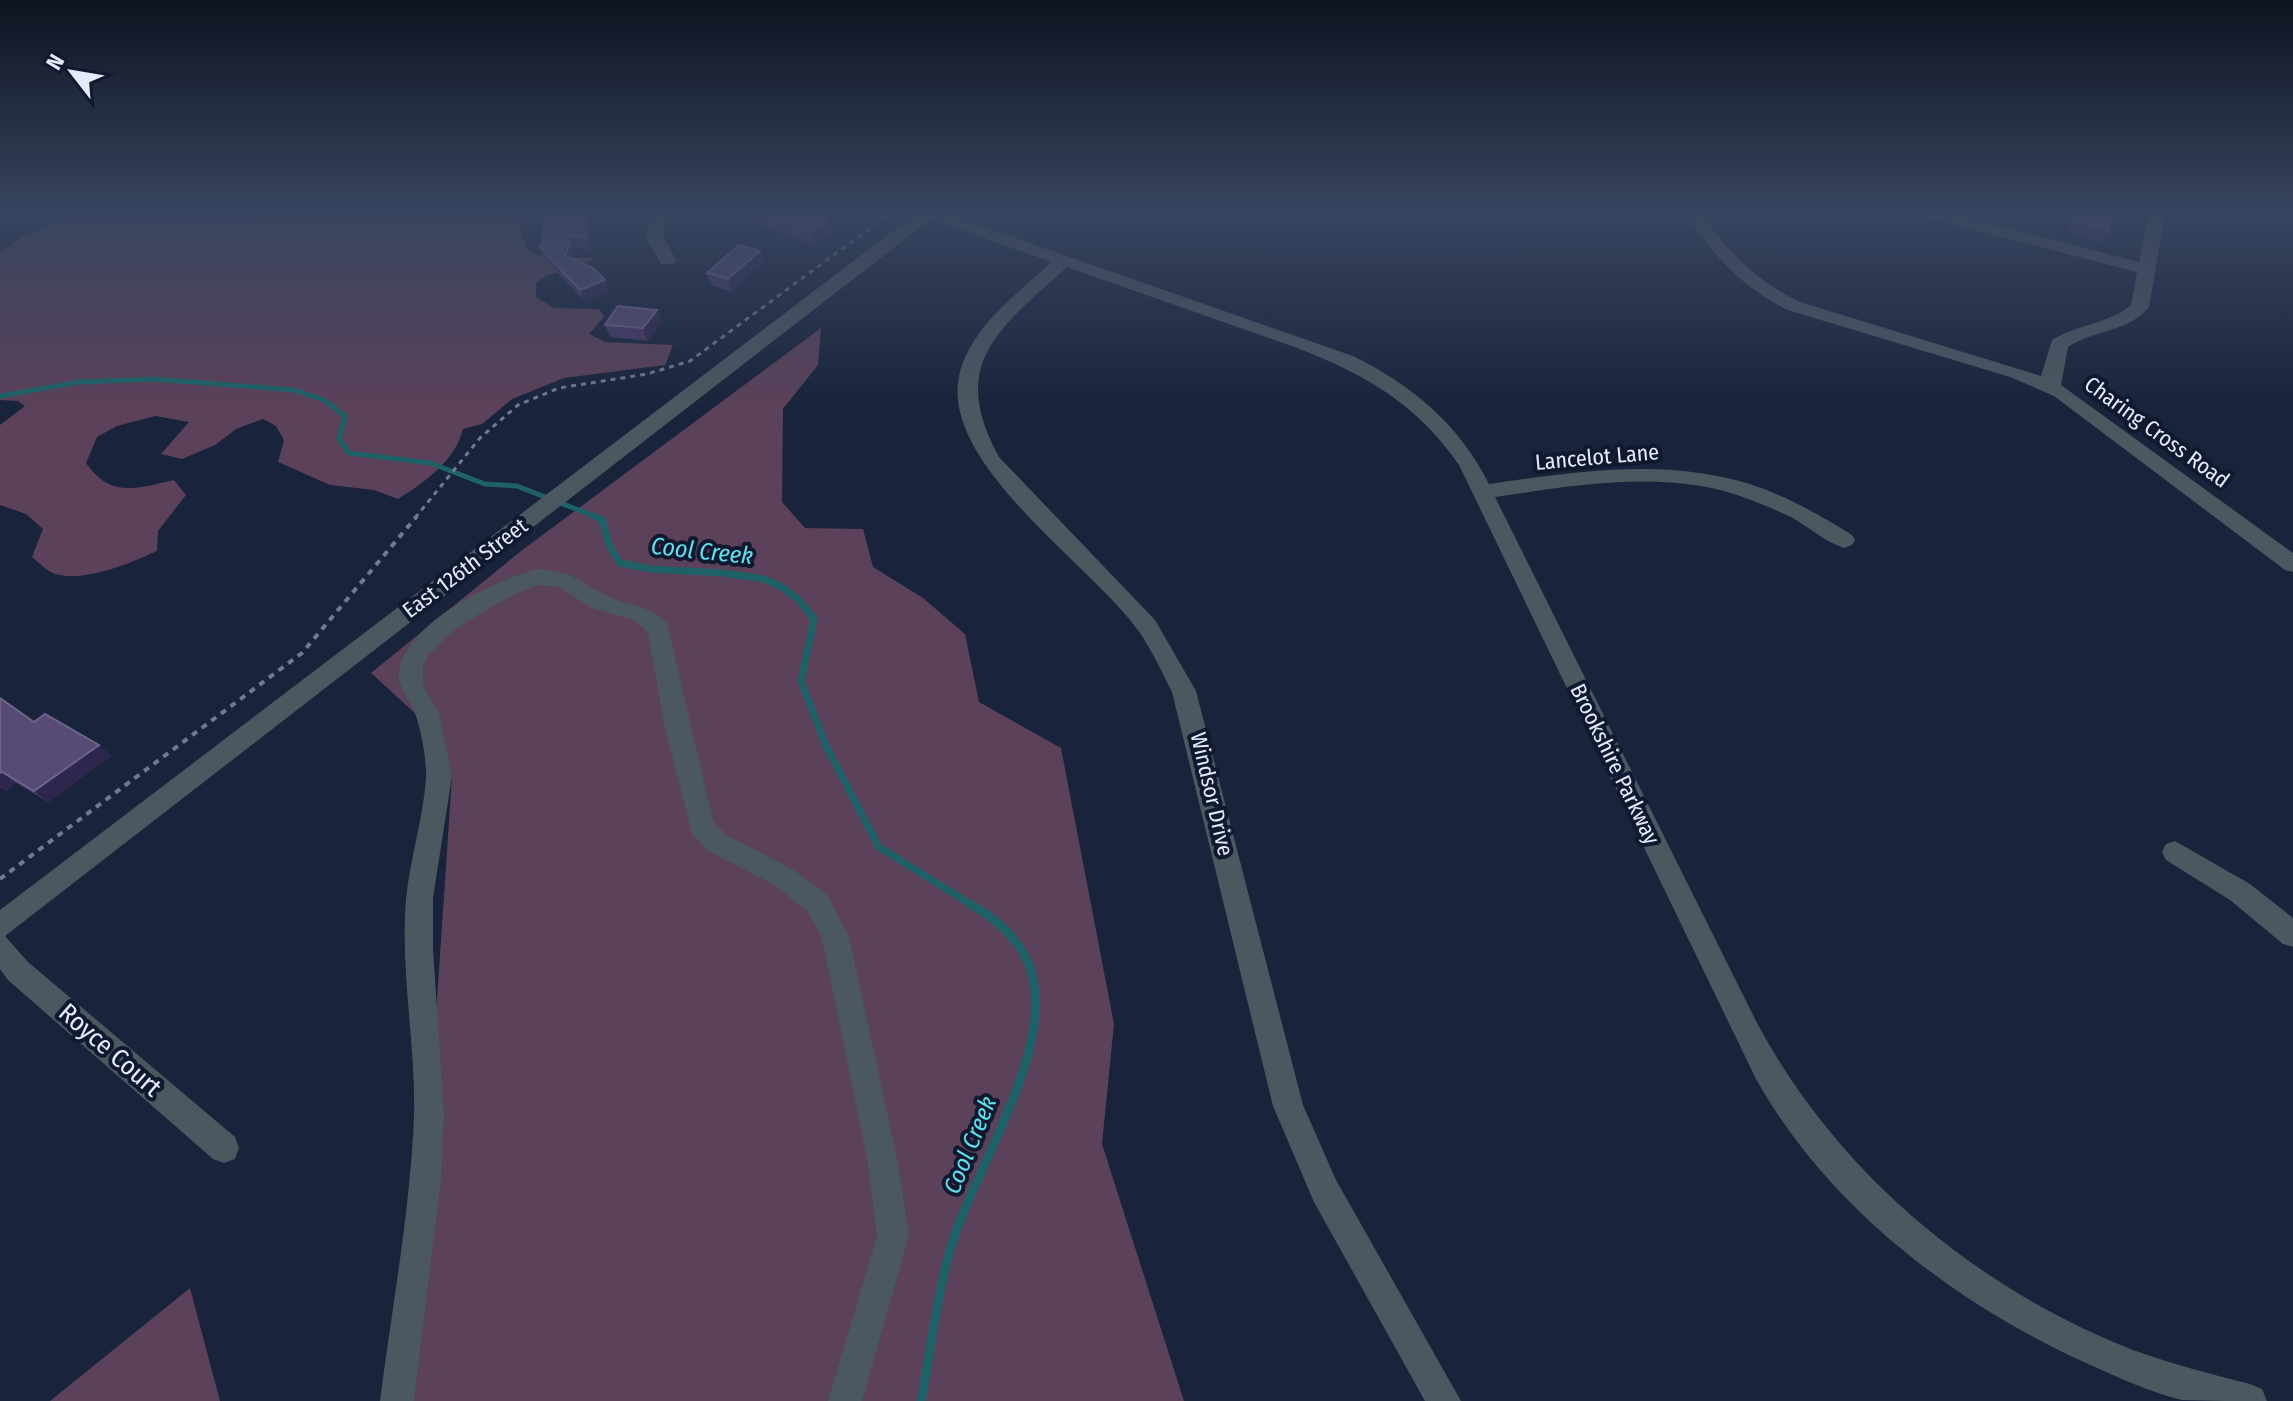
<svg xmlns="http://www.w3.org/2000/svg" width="2293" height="1401" viewBox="0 0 2293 1401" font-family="'Fira Sans Condensed',sans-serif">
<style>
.green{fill:#5b4159}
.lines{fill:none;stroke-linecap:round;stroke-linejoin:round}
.stream-far2{stroke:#1e6267;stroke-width:5}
.stream-far1{stroke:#1e6267;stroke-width:7}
.stream{stroke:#1e6267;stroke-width:9}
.path-far1{stroke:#717a8e;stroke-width:3;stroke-dasharray:5 5;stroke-linecap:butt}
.path{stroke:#717a8e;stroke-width:4;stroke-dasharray:6 6;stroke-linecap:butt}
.minor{fill:#4b5860;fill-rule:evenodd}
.wall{fill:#463764}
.shaded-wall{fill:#2d274d}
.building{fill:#574a75;stroke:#6d648a;stroke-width:2}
.labels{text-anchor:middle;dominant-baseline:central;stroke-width:8;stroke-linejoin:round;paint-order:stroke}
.street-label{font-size:22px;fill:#e4ecfc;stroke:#101930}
.water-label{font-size:24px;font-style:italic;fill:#61e1eb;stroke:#101930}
.near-street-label{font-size:26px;fill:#e4ecfc;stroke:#101930}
</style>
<rect width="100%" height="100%" fill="#19233b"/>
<g class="green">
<path d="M67,212H540L520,226L526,246L536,255L594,258C576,275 555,266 536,283V297L554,308L599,309L604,317L589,334L605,342L673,345L665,365L564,378L512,399L482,424L463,429C455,461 425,482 398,499L374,490L330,485L278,462L284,440L276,426L263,419L236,429L215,445L182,459L161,454L189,422L155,416L117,426L97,437L86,463C111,499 138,488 174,480L186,495L158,531L157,551C131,563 81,584 53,573C46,570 38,562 32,557L43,529L26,514L0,505V425L25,406L18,401L0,400V253L21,237L42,230Z"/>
<polygon points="821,328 818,365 783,409 782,502 805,528 863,529 873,567 923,598 965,634 979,702 1061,748 1114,1024 1102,1144 1184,1401 410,1401 452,777 431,728 371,673 521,551"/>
<polygon points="190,1288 220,1401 50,1401"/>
</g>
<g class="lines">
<polyline class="stream-far2" points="0,396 79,382 153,379 294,390 324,400 345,416 339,439 349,453 430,463 485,484 517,486 599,518"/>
<polyline class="stream-far1" points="593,516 602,519 609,545 620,563 652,569 723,573 764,579 782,587 799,600 814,619 801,681 826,746 879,847 975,907"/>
<path class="stream" d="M921,1401C931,1351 936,1299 950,1250C972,1173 1051,1058 1033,978C1026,945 999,921 972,905"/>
<polyline class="path-far1" points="415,518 480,438 518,405 559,388 647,374 690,361 892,212"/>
<polyline class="path" points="0,879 302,653 417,516"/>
<g class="minor">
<polygon points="652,212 668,212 663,236 676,260 673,264 661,264 645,236"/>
<path d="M918,212H941L1353,356C1412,385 1459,424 1489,484C1580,471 1675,456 1764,489C1795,501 1823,517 1852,535L1855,540L1852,545L1844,548C1825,542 1809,527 1791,517C1778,511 1764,505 1751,500C1671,468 1578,485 1495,497L1756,1021C1836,1172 1975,1288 2133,1350C2171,1364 2211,1374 2250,1384L2262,1389L2267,1401C2241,1401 2208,1401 2182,1400C2149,1392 2117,1377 2086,1363C1954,1303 1828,1207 1756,1079L1459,465C1401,380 1321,356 1229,324C1175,305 1121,286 1067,267C1000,328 947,363 999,457L1155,620L1196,691L1303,1105L1336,1180L1461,1401H1425L1314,1202L1273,1106L1172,692C1162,672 1152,651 1140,633C1093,565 936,463 960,372C972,326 1019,292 1052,262L931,219L5,936L28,962L235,1137L239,1148L235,1159L224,1163L213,1159L8,980L0,969V910Z"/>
<path d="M1684,212H1700C1728,252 1756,281 1800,302L2041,376L2052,340C2077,324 2109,324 2131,305L2137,272L1921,216L1919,212H1945L2139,262L2149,212H2165L2149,307C2129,332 2093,330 2068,347L2061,385L2293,553V572L2285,570L2054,396L2010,377L1788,310C1741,287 1713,255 1684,212Z"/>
<path d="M537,569C576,572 574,579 606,595C631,608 642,601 667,623L713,821L726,835L794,870L828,896L849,937L898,1163L909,1236L862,1401H828L877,1236L868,1163L822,938L808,912L776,886L708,851L692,834L664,723L648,633L634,620L592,608L559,587L538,585L515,594L476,616L451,633L428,656L423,666V685L439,713L452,776L433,898V949L444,1115L441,1178L414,1401H380C392,1307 410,1212 414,1117C416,1045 400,972 406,899C410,859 423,819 426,779C427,761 421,730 415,713C408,696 393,684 401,663C418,617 492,582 537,569Z"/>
<polygon points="2175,841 2250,884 2293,918 2293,947 2283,944 2230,900 2166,860 2162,852 2166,844"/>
</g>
</g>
<g class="wall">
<polygon points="727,212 815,212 814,213 833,231 813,245"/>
<polygon points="2075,212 2113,212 2109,230 2101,242 2068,232"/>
<polygon points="593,218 591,251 578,247 572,250 575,255 573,260 605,280 609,292 585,302 544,258 539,246 542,247"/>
<polygon points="763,264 732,292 711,285 707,273"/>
<polygon points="662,322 647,341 610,337 605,325"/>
<polygon points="0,698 34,722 99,745 111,756 48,802 16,783 6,791 0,787"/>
</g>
<g class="shaded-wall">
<polygon points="588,212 590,212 593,218 591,251 586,238"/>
<polygon points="830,219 833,231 813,245 810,233"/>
<polygon points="573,235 578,247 573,250 575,255 570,269 565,256 566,239"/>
<polygon points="760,251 763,264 732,292 728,279"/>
<polygon points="605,280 609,292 585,302 580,290"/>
<polygon points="657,310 662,322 647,341 643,328"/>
<polygon points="99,745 111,756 48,802 34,791"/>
<polygon points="2,772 16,783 6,791 0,786 0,773"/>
</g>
<g class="building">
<polygon points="546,212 588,212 586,238 573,235 566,239 570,243 565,256 593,268 605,280 580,290 539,246 542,247"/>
<polygon points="755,212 811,212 830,219 810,233"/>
<polygon points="2078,212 2113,212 2109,230 2076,220"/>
<polygon points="739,245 760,251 728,279 707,273"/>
<polygon points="618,306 657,310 643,328 605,325"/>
<polygon points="0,698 34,722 45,714 99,745 34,791 2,772 0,773"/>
</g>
<linearGradient id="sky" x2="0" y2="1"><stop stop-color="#0e1320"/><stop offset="0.52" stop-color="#384560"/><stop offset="1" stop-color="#384560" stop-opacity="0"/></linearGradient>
<rect width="2293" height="408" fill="url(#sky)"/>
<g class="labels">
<g class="street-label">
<text transform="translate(2157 432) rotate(36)">Charing Cross Road</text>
<text transform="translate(1597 457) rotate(-5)">Lancelot Lane</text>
<text transform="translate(465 568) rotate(-37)">East 126th Street</text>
<text transform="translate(1615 764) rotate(64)">Brookshire Parkway</text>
<text transform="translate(1212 794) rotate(77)">Windsor Drive</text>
</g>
<g class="water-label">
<text transform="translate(702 551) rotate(6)">Cool Creek</text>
<text transform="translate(970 1145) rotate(-68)">Cool Creek</text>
</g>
<g class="near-street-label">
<text transform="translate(110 1050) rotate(41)">Royce Court</text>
</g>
</g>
<g transform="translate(72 72) rotate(301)" stroke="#101930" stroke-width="6" paint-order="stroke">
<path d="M0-6L14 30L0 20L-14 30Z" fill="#e4ecfc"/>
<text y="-12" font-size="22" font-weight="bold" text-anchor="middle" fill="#e4ecfc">N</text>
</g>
</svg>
